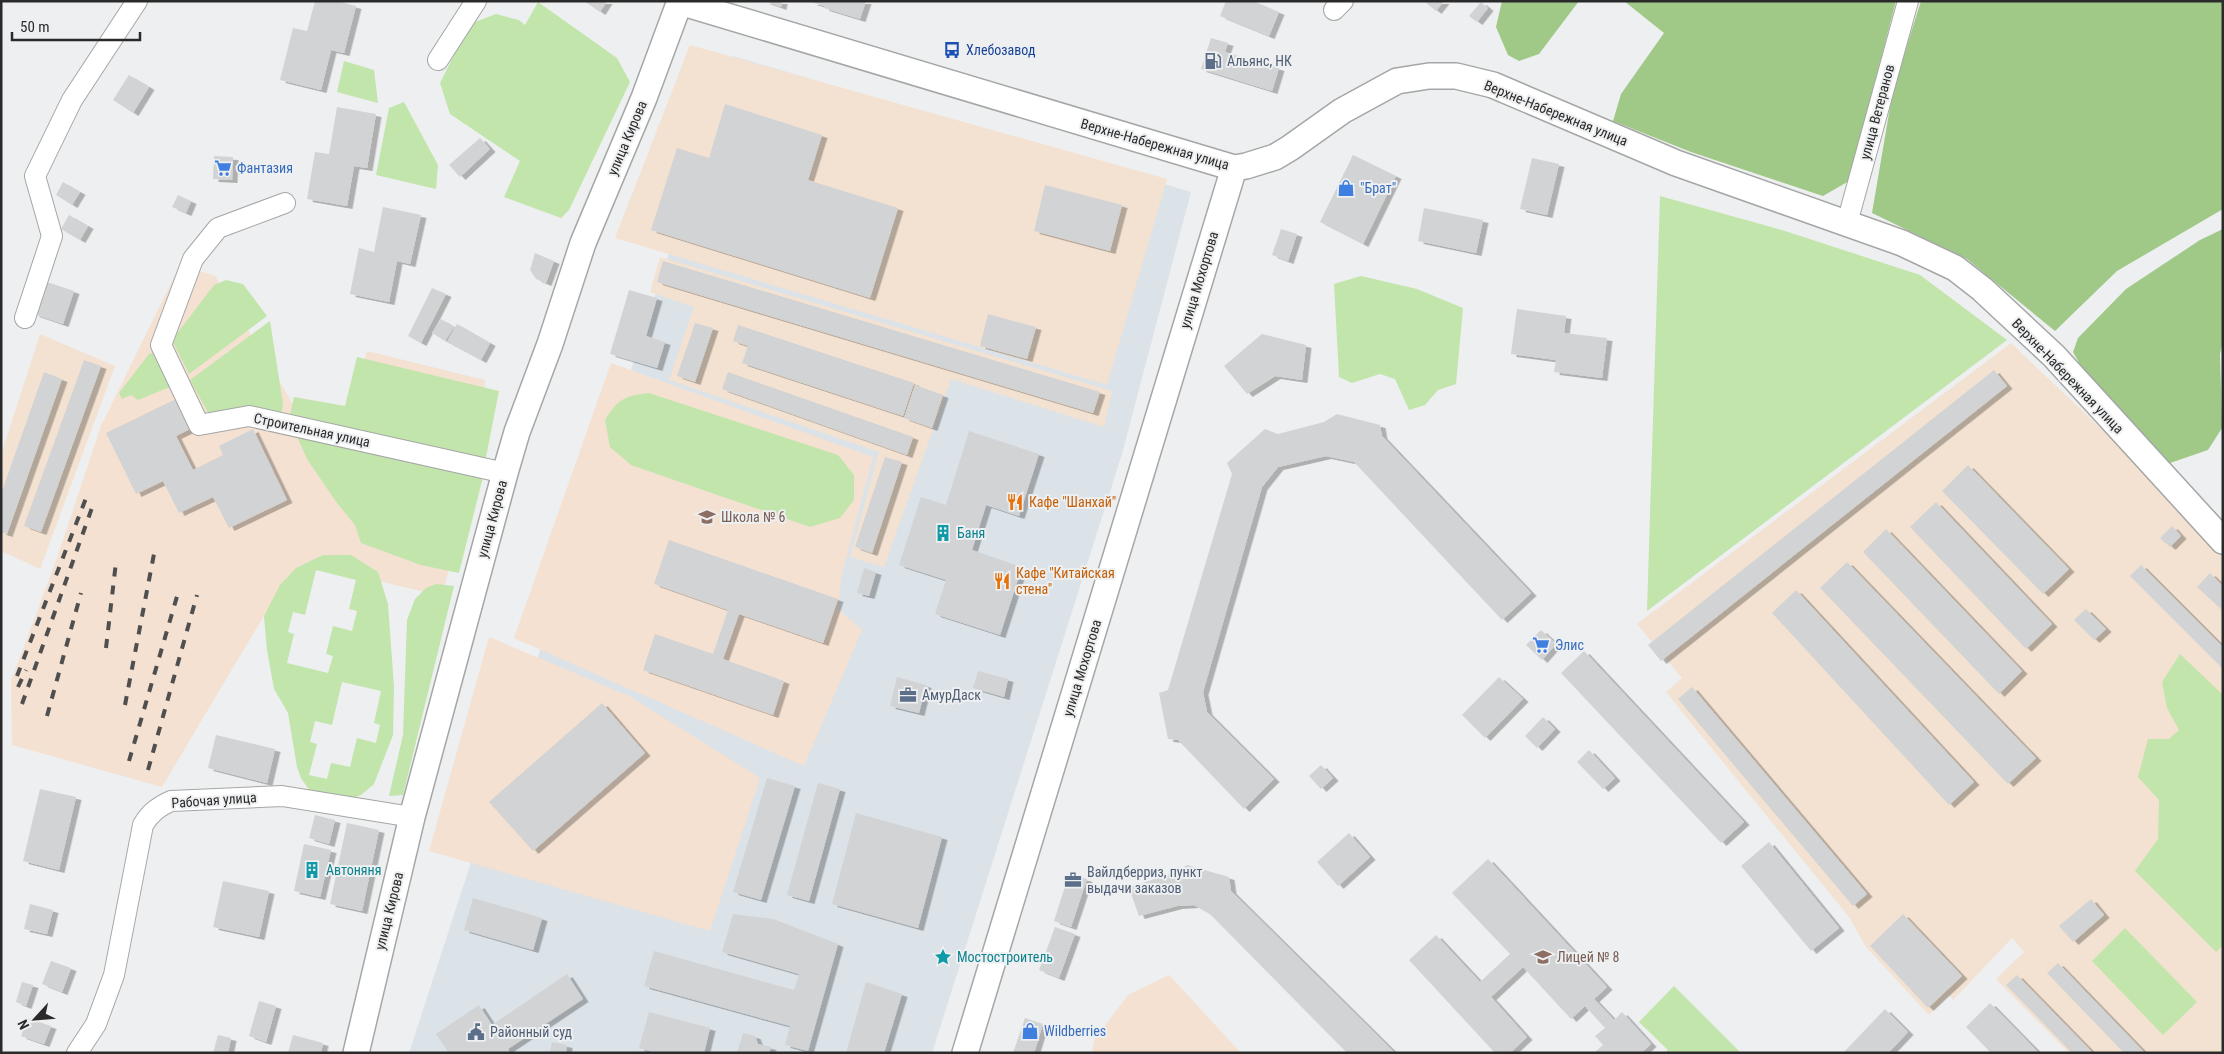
<svg xmlns="http://www.w3.org/2000/svg" width="2224" height="1054" viewBox="0 0 2224 1054" font-family="'Roboto Condensed',sans-serif">
<style>
.built{fill:#dbe2e8}
.industrial{fill:#f3e2d1}
.education{fill:#f4e1d1}
.green{fill:#c2e5ac;fill-rule:evenodd}
.forest{fill:#a0c887}
.building{fill:#d2d3d4;filter:url(#shadow)}
.lines{fill:none;stroke-linecap:round;stroke-linejoin:round}
.minor-casing{stroke:#a5a6a6;stroke-width:22}
.tertiary-casing{stroke:#a5a6a6;stroke-width:28}
.minor{stroke:#fff;stroke-width:20}
.tertiary{stroke:#fff;stroke-width:25}
.rail{stroke:#4f4f50;stroke-width:4;stroke-dasharray:9 9;stroke-linecap:butt}
.labels{text-anchor:middle;dominant-baseline:central;stroke-width:4;stroke-linejoin:round;paint-order:stroke}
.transit-label{font-size:14px;fill:#164399;stroke:#eeeff0;text-anchor:start}
.service-label{font-size:14px;fill:#4e5e75;stroke:#eeeff0;text-anchor:start}
.street-label{font-size:14px;fill:#2a2a2b;stroke:#eeeff0}
.shop-label{font-size:14px;fill:#366cbe;stroke:#eeeff0;text-anchor:start}
.food-label{font-size:14px;fill:#c56008;stroke:#eeeff0;text-anchor:start}
.education-label{font-size:14px;fill:#785e54;stroke:#eeeff0;text-anchor:start}
.culture-label{font-size:14px;fill:#0d838f;stroke:#eeeff0;text-anchor:start}
</style>
<defs>
<filter id="shadow"><feDropShadow dx="5.5" dy="3" stdDeviation="0" flood-color="#0004"/></filter>
</defs>
<rect width="100%" height="100%" fill="#eeeff0"/>
<polygon class="built" points="733,56 1191,192 1122,454 932,1053 409,1053"/>
<g class="industrial">
<polygon points="690,45 1167,179 1107,385 615,238"/>
<polygon points="660,257 1112,391 1104,427 951,379 884,567 850,557 879,452 669,380 694,307 650,292"/>
<polygon points="40,334 115,366 40,569 1,551 1,455"/>
<polygon points="2011,343 2223,545 2223,1053 2069,1053 1996,979 2024,952 2012,938 1953,1000 1949,995 1929,1015 1866,947 1849,917 1666,692 1682,678 1637,624"/>
</g>
<g class="education">
<polygon points="180,265 215,276 293,404 350,414 367,351 485,380 477,457 442,596 310,565 287,577 162,787 12,745 11,681 57,558 101,426"/>
<polygon points="611,363 873,457 841,578 838,609 862,630 804,766 514,638"/>
<polygon points="489,637 629,696 760,778 710,931 429,851"/>
<polygon points="1169,975 1241,1053 1092,1053 1094,1040 1128,995"/>
</g>
<g class="green">
<polygon points="538,2 617,58 630,82 569,210 561,218 504,197 520,161 450,114 440,83 460,43 475,22 496,14 519,20 525,25"/>
<polygon points="344,61 374,70 378,103 337,92"/>
<polygon points="404,102 438,165 436,189 376,175 389,108"/>
<polygon points="1660,196 1782,230 1920,275 2007,340 1647,611"/>
<polygon points="1361,276 1417,289 1463,308 1456,384 1438,390 1425,405 1409,410 1395,379 1380,374 1352,383 1339,377 1334,284"/>
<polygon points="226,280 243,284 267,316 189,374 172,340 214,285"/>
<polygon points="270,321 283,404 281,416 211,418 190,380"/>
<polygon points="158,351 177,384 138,400 131,395 122,399 119,393 149,354"/>
<polygon points="357,357 499,391 485,462 289,420 294,397 345,406"/>
<path d="M649,393L838,455L854,475V500L840,518L810,527L631,465L610,447L605,420C618,399 624,396 649,393Z"/>
<polygon points="296,434 483,477 459,573 421,565 361,543 355,525 337,503 307,459"/>
<path d="M323,555H351L378,572L388,604L394,687L393,735L374,784L361,795L350,799L312,794L301,778L297,767L288,713L274,689L267,650L264,616L280,585L296,568ZM316,570L356,580L349,609L357,611L352,631L333,626L326,654L333,656L328,673L287,663L294,634L288,632L293,612L305,615ZM342,682L381,691L374,723L380,725L376,743L357,738L350,767L331,763L327,779L309,775L317,744L310,742L315,721L332,725Z"/>
<polygon points="436,584 454,586 403,795 389,796 403,735 407,620 415,599 426,588"/>
<polygon points="2180,654 2223,695 2223,945 2216,952 2135,871 2158,839 2159,800 2138,777 2148,739 2169,739 2179,730 2167,708 2162,682"/>
<polygon points="2125,928 2197,1002 2163,1035 2092,961"/>
<polygon points="1674,986 1741,1053 1665,1053 1668,1050 1639,1022"/>
</g>
<g class="forest">
<polygon points="1502,1 1579,1 1539,54 1519,61 1508,55 1496,27"/>
<polygon points="1624,1 1896,1 1849,181 1823,196 1691,152 1613,121 1621,94 1664,33"/>
<polygon points="1921,1 2223,1 2223,209 2117,271 2055,331 1967,259 1872,213 1893,90"/>
<polygon points="2223,229 2223,340 2220,354 2222,428 2208,450 2170,463 2082,368 2073,352 2078,338 2126,289 2200,240"/>
</g>
<g class="building">
<polygon points="315,1 337,1 356,6 344,53 331,50 321,90 280,80 293,28 307,31"/>
<polygon points="584,1 607,1 600,12"/>
<polygon points="764,1 782,1 781,7"/>
<polygon points="866,1 860,19 824,8 824,6 811,2"/>
<polygon points="1226,1 1253,1 1279,12 1269,36 1220,16"/>
<polygon points="1424,1 1444,1 1436,11"/>
<polygon points="1481,2 1488,8 1477,22 1469,16"/>
<polygon points="1211,38 1228,43 1225,52 1279,68 1272,91 1201,69"/>
<polygon points="129,75 149,87 133,113 113,100"/>
<polygon points="725,104 822,135 808,180 898,208 870,298 651,230 677,148 709,158"/>
<polygon points="337,107 376,114 367,168 354,166 347,206 307,199 315,152 329,154"/>
<polygon points="480,138 490,149 460,177 449,165"/>
<polygon points="1353,155 1396,176 1363,244 1320,222"/>
<polygon points="214,156 233,157 232,180 213,179"/>
<polygon points="1532,158 1559,164 1547,215 1520,209"/>
<polygon points="63,182 80,192 72,205 56,195"/>
<polygon points="1045,185 1122,205 1110,251 1034,231"/>
<polygon points="178,195 191,201 186,213 172,207"/>
<polygon points="383,207 421,215 410,264 397,261 389,302 350,294 359,248 374,252"/>
<polygon points="1424,208 1483,220 1476,253 1418,241"/>
<polygon points="69,215 88,226 80,240 61,229"/>
<polygon points="1281,229 1297,234 1288,261 1272,255"/>
<polygon points="535,253 554,261 546,283 536,279 530,270"/>
<polygon points="663,261 1100,392 1093,413 657,282"/>
<polygon points="44,281 74,291 63,324 34,314"/>
<polygon points="432,288 446,294 421,343 408,336"/>
<polygon points="629,290 657,298 646,336 665,342 657,368 610,354"/>
<polygon points="1517,309 1566,316 1564,333 1607,338 1602,378 1554,372 1556,360 1511,354"/>
<polygon points="988,314 1036,327 1027,359 980,346"/>
<polygon points="441,319 454,327 445,341 432,333"/>
<polygon points="695,323 713,328 695,382 677,376"/>
<polygon points="457,324 490,343 481,360 447,342"/>
<polygon points="738,325 914,383 903,416 742,363 748,346 733,341"/>
<polygon points="1262,334 1306,345 1302,380 1275,376 1247,394 1224,366"/>
<polygon points="84,360 101,366 41,532 24,526"/>
<polygon points="1994,370 2007,386 1661,661 1648,645"/>
<polygon points="44,372 62,379 7,534 1,532 1,494"/>
<polygon points="728,372 913,437 907,455 722,389"/>
<polygon points="915,385 943,395 932,428 904,418"/>
<polygon points="176,399 190,429 176,436 193,470 223,455 219,446 253,429 287,500 229,528 213,497 179,513 163,481 136,494 106,433"/>
<polygon points="1337,414 1380,425 1382,436 1531,593 1502,620 1354,462 1326,456 1278,467 1262,487 1203,692 1207,712 1274,779 1244,809 1178,740 1168,739 1159,693 1168,690 1232,474 1227,463 1265,429 1278,434 1324,422"/>
<polygon points="969,431 1039,454 1019,516 986,505 972,550 1022,567 1000,635 935,614 946,580 899,565 921,497 946,505"/>
<polygon points="885,457 902,462 872,553 855,547"/>
<polygon points="1968,465 2069,569 2043,594 1942,491"/>
<polygon points="1936,502 2052,624 2026,649 1910,527"/>
<polygon points="2172,526 2181,536 2170,547 2160,538"/>
<polygon points="1886,529 2022,671 1999,694 1863,552"/>
<polygon points="669,540 838,599 823,643 739,614 723,659 784,681 773,715 643,670 655,634 713,654 728,610 654,584"/>
<polygon points="1847,562 2036,758 2008,784 1820,588"/>
<polygon points="2141,565 2223,647 2223,669 2130,576"/>
<polygon points="864,568 876,572 869,596 857,593"/>
<polygon points="2210,573 2223,586 2223,611 2197,587"/>
<polygon points="1796,590 1974,782 1949,805 1772,613"/>
<polygon points="2086,609 2106,629 2094,640 2074,620"/>
<polygon points="1541,630 1556,644 1542,660 1526,645"/>
<polygon points="1584,651 1744,822 1721,843 1561,673"/>
<polygon points="978,671 1008,679 1004,697 973,688"/>
<polygon points="897,677 926,685 919,713 890,706"/>
<polygon points="1499,677 1523,699 1485,738 1462,715"/>
<polygon points="1692,687 1867,894 1853,906 1678,699"/>
<polygon points="602,703 645,753 533,851 489,802"/>
<polygon points="1543,717 1555,729 1537,748 1525,736"/>
<polygon points="216,735 275,749 267,783 208,768"/>
<polygon points="1589,750 1615,778 1603,789 1577,762"/>
<polygon points="1321,765 1333,778 1321,789 1309,776"/>
<polygon points="767,778 795,786 761,900 733,892"/>
<polygon points="818,783 840,789 809,901 787,895"/>
<polygon points="40,789 76,797 59,870 23,861"/>
<polygon points="856,813 942,837 918,928 832,904"/>
<polygon points="315,815 335,820 329,844 309,838"/>
<polygon points="347,823 379,830 362,911 330,904"/>
<polygon points="1349,833 1370,857 1338,886 1317,862"/>
<polygon points="1769,842 1839,928 1811,951 1741,866"/>
<polygon points="304,844 331,850 320,897 294,891"/>
<polygon points="1488,859 1607,987 1594,999 1614,1020 1622,1012 1651,1044 1641,1053 1594,1053 1603,1045 1595,1036 1605,1028 1585,1006 1571,1019 1523,967 1491,997 1527,1037 1510,1053 1495,1053 1409,960 1436,935 1480,982 1510,954 1452,893"/>
<polygon points="1187,865 1229,877 1231,891 1395,1053 1347,1053 1210,914 1194,905 1177,906 1139,916 1129,888 1177,871"/>
<polygon points="1069,874 1087,879 1071,927 1054,921"/>
<polygon points="223,881 269,891 259,937 213,927"/>
<polygon points="473,898 542,918 533,950 464,930"/>
<polygon points="2091,899 2104,915 2073,942 2059,926"/>
<polygon points="30,904 53,910 47,934 24,929"/>
<polygon points="733,914 773,919 838,944 808,1051 785,1045 790,1026 644,986 654,951 794,990 799,974 722,952"/>
<polygon points="1903,914 1962,976 1928,1008 1870,946"/>
<polygon points="1055,927 1075,934 1059,978 1039,970"/>
<polygon points="51,961 71,968 62,992 42,984"/>
<polygon points="2058,963 2145,1053 2124,1053 2047,973"/>
<polygon points="567,974 583,999 508,1049 510,1053 449,1053 436,1034 479,1005 492,1025"/>
<polygon points="2017,975 2093,1053 2072,1053 2006,985"/>
<polygon points="22,982 33,985 26,1006 16,1002"/>
<polygon points="866,982 902,994 884,1053 846,1053"/>
<polygon points="259,1001 276,1006 266,1042 249,1036"/>
<polygon points="1990,1003 2039,1053 1991,1053 1966,1027"/>
<polygon points="1885,1009 1908,1032 1888,1053 1843,1053"/>
<polygon points="649,1012 710,1028 704,1053 656,1053 639,1048"/>
<polygon points="27,1018 51,1026 44,1044 21,1036"/>
<polygon points="1025,1018 1043,1024 1034,1053 1013,1053"/>
<polygon points="743,1033 755,1036 758,1044 771,1047 769,1053 737,1053"/>
<polygon points="218,1035 231,1038 228,1053 213,1053"/>
<polygon points="293,1035 323,1043 321,1053 288,1053"/>
<polygon points="552,1042 567,1045 566,1053 550,1053"/>
</g>
<g class="lines">
<g class="minor-casing">
<g id="minor">
<polyline points="1334,10 1343,1"/>
<polyline points="438,60 476,1"/>
<polyline points="285,203 218,228 193,259 161,345 199,425 249,416 505,473"/>
<polyline points="1847,223 1908,1"/>
<polyline points="25,318 52,236 35,176 72,100 137,1"/>
<path d="M77,1053L96,1024L114,975L143,825C150,813 158,807 171,801L282,796L412,817"/>
</g>
</g>
<g class="tertiary-casing">
<g id="tertiary">
<polyline points="680,2 1234,168 1246,166 1275,157 1290,148 1342,111 1397,81 1429,76 1456,76 1493,85 1676,163 1902,243 1955,268 1982,289 2054,356 2223,541"/>
<polyline points="356,1053 412,817 505,473 517,432 550,344 583,243 644,98 680,1"/>
<polyline points="965,1053 1234,168"/>
</g>
</g>
<use href="#minor" class="minor"/>
<use href="#tertiary" class="tertiary"/>
<g class="rail">
<polyline points="106,648 116,562"/>
<polyline points="17,676 88,493"/>
<polyline points="18,687 26,670"/>
<polyline points="22,704 93,505"/>
<polyline points="125,705 154,554"/>
<polyline points="47,716 81,593"/>
<polyline points="129,761 178,593"/>
<polyline points="148,770 197,595"/>
</g>
</g>
<defs>
<g id="bus-bare" transform="scale(1.35)"><path d="M-5-6H5V4H4V6H2V4H-2V6H-4V4H-5ZM-3.5-4V0h7V-4ZM-3.5 1.2v1.5H-2V1.2ZM2 1.2v1.5H3.5V1.2Z" fill="#1a4fb4" stroke="#eeeff0" stroke-width="2.5" paint-order="stroke"/></g>
<g id="fuel-bare" transform="scale(1.35)"><path d="M-5.5-6h7V0h2V4h1.3V-2.5L3-4.5l.8-.8L6-3V5H2.5V1h-1V6h-7ZM-4.2-4.7v3.2H.2V-4.7Z" fill="#5c6f8a" stroke="#eeeff0" stroke-width="2.5" paint-order="stroke"/></g>
<g id="supermarket-bare" transform="scale(1.35)"><path d="M-6-5.5h2.5l.6 2H6L4.5 2H-2.5L-4.4-4H-6ZM-1.5 3.2a1.3 1.3 0 1 0 .1 0ZM3 3.2a1.3 1.3 0 1 0 .1 0Z" fill="#3f7fe0" stroke="#eeeff0" stroke-width="2.5" paint-order="stroke"/></g>
<g id="shop-bare" transform="scale(1.35)"><path d="M-5-2.5h2.3a2.7 3.5 0 0 1 5.4 0H5L5.5 6h-11ZM-1.5-2.5h3a1.5 2.3 0 0 0-3 0Z" fill="#3f7fe0" stroke="#eeeff0" stroke-width="2.5" paint-order="stroke"/></g>
<g id="restaurant-bare" transform="scale(1.35)"><path d="M-5-6h1v4h1v-4h1v4h1v-4h1v5L-1.5 .5V6h-2V.5L-5-1ZM5-6V6H3V1.5H1.5Q1.5-4 5-6Z" fill="#e8710a" stroke="#eeeff0" stroke-width="2.5" paint-order="stroke"/></g>
<g id="school-bare" transform="scale(1.35)"><path d="M0-5L7-2L0 1L-7-2ZM-4 1L0 2.5L4 1V4Q0 6-4 4Z" fill="#8d6e63" stroke="#eeeff0" stroke-width="2.5" paint-order="stroke"/></g>
<g id="building-bare" transform="scale(1.35)"><path d="M-4-6H4V6H1V3H-1V6H-4ZM-2.5-4.3h1.7v1.8h-1.7ZM.8-4.3h1.7v1.8H.8ZM-2.5-1h1.7V.8h-1.7ZM.8-1h1.7V.8H.8Z" fill="#0f9aa8" stroke="#eeeff0" stroke-width="2.5" paint-order="stroke"/></g>
<g id="office-bare" transform="scale(1.35)"><path d="M-6-3h4V-5.5h4V-3h4V5H-6ZM-1-4.5V-3h2v-1.5ZM-6 0V1H6V0Z" fill="#5c6f8a" stroke="#eeeff0" stroke-width="2.5" paint-order="stroke"/></g>
<g id="sight-bare" transform="scale(1.35)"><path d="M0-6L1.8-2.2L6-1.7L2.9 1.2L3.7 5.4L0 3.3L-3.7 5.4L-2.9 1.2L-6-1.7L-1.8-2.2Z" fill="#0f9aa8" stroke="#eeeff0" stroke-width="2.5" paint-order="stroke"/></g>
<g id="civic-bare" transform="scale(1.35)"><path d="M-.6-6.5H3V-4.5H.6V-3L4-1V1h2V6H-6V1h2V-1L-.6-3ZM-1.2 2.5V6h2.4V2.5Z" fill="#5c6f8a" stroke="#eeeff0" stroke-width="2.5" paint-order="stroke"/></g>
</defs>
<g fill-rule="evenodd">
<use href="#bus-bare" x="952" y="50"/>
<use href="#fuel-bare" x="1213" y="61"/>
<use href="#supermarket-bare" x="223" y="168"/>
<use href="#shop-bare" x="1346" y="188"/>
<use href="#restaurant-bare" x="1015" y="502"/>
<use href="#school-bare" x="707" y="517"/>
<use href="#building-bare" x="943" y="533"/>
<use href="#restaurant-bare" x="1002" y="581"/>
<use href="#supermarket-bare" x="1541" y="645"/>
<use href="#office-bare" x="908" y="695"/>
<use href="#building-bare" x="312" y="870"/>
<use href="#office-bare" x="1073" y="880"/>
<use href="#sight-bare" x="943" y="957"/>
<use href="#school-bare" x="1543" y="957"/>
<use href="#shop-bare" x="1030" y="1031"/>
<use href="#civic-bare" x="476" y="1032"/>
</g>
<g class="labels">
<g class="transit-label">
<text x="966" y="50">Хлебозавод</text>
</g>
<g class="service-label">
<text x="1227" y="61">Альянс, НК</text>
<text x="922" y="695">АмурДаск</text>
<text x="1087" y="872">Вайлдберриз, пункт<tspan x="1087" dy="16">выдачи заказов</tspan></text>
<text x="490" y="1032">Районный суд</text>
</g>
<g class="street-label">
<text transform="translate(1877 112) rotate(-75)">улица Ветеранов</text>
<text transform="translate(1556 113) rotate(22)">Верхне-Набережная улица</text>
<text transform="translate(627 138) rotate(-67)">улица Кирова</text>
<text transform="translate(1155 144) rotate(16)">Верхне-Набережная улица</text>
<text transform="translate(1199 280) rotate(-73)">улица Мохортова</text>
<text transform="translate(2068 376) rotate(46)">Верхне-Набережная улица</text>
<text transform="translate(312 430) rotate(12)">Строительная улица</text>
<text transform="translate(492 519) rotate(-75)">улица Кирова</text>
<text transform="translate(1082 668) rotate(-73)">улица Мохортова</text>
<text transform="translate(214 800) rotate(-4)">Рабочая улица</text>
<text transform="translate(389 911) rotate(-76)">улица Кирова</text>
</g>
<g class="shop-label">
<text x="237" y="168">Фантазия</text>
<text x="1360" y="188">"Брат"</text>
<text x="1555" y="645">Элис</text>
<text x="1044" y="1031">Wildberries</text>
</g>
<g class="food-label">
<text x="1029" y="502">Кафе "Шанхай"</text>
<text x="1016" y="573">Кафе "Китайская<tspan x="1016" dy="16">стена"</tspan></text>
</g>
<g class="education-label">
<text x="721" y="517">Школа № 6</text>
<text x="1557" y="957">Лицей № 8</text>
</g>
<g class="culture-label">
<text x="957" y="533">Баня</text>
<text x="326" y="870">Автоняня</text>
<text x="957" y="957">Мостостроитель</text>
</g>
</g>
<rect width="2224" height="1054" fill="none" stroke="#2a2a2b" stroke-width="5"/>
<g transform="translate(35 1019) rotate(244)" stroke="#eeeff0" stroke-width="4" paint-order="stroke">
<path d="M0-4L9 19L0 12L-9 19Z" fill="#2a2a2b"/>
<text y="-8" font-size="14" font-weight="bold" text-anchor="middle" fill="#2a2a2b">N</text>
</g>
<path d="M12 32v8h128v-8" fill="none" stroke="#2a2a2b" stroke-width="2.5"/>
<text x="20" y="32" font-size="15" fill="#2a2a2b" stroke="#eeeff0" stroke-width="4" paint-order="stroke">50 m</text>
</svg>
